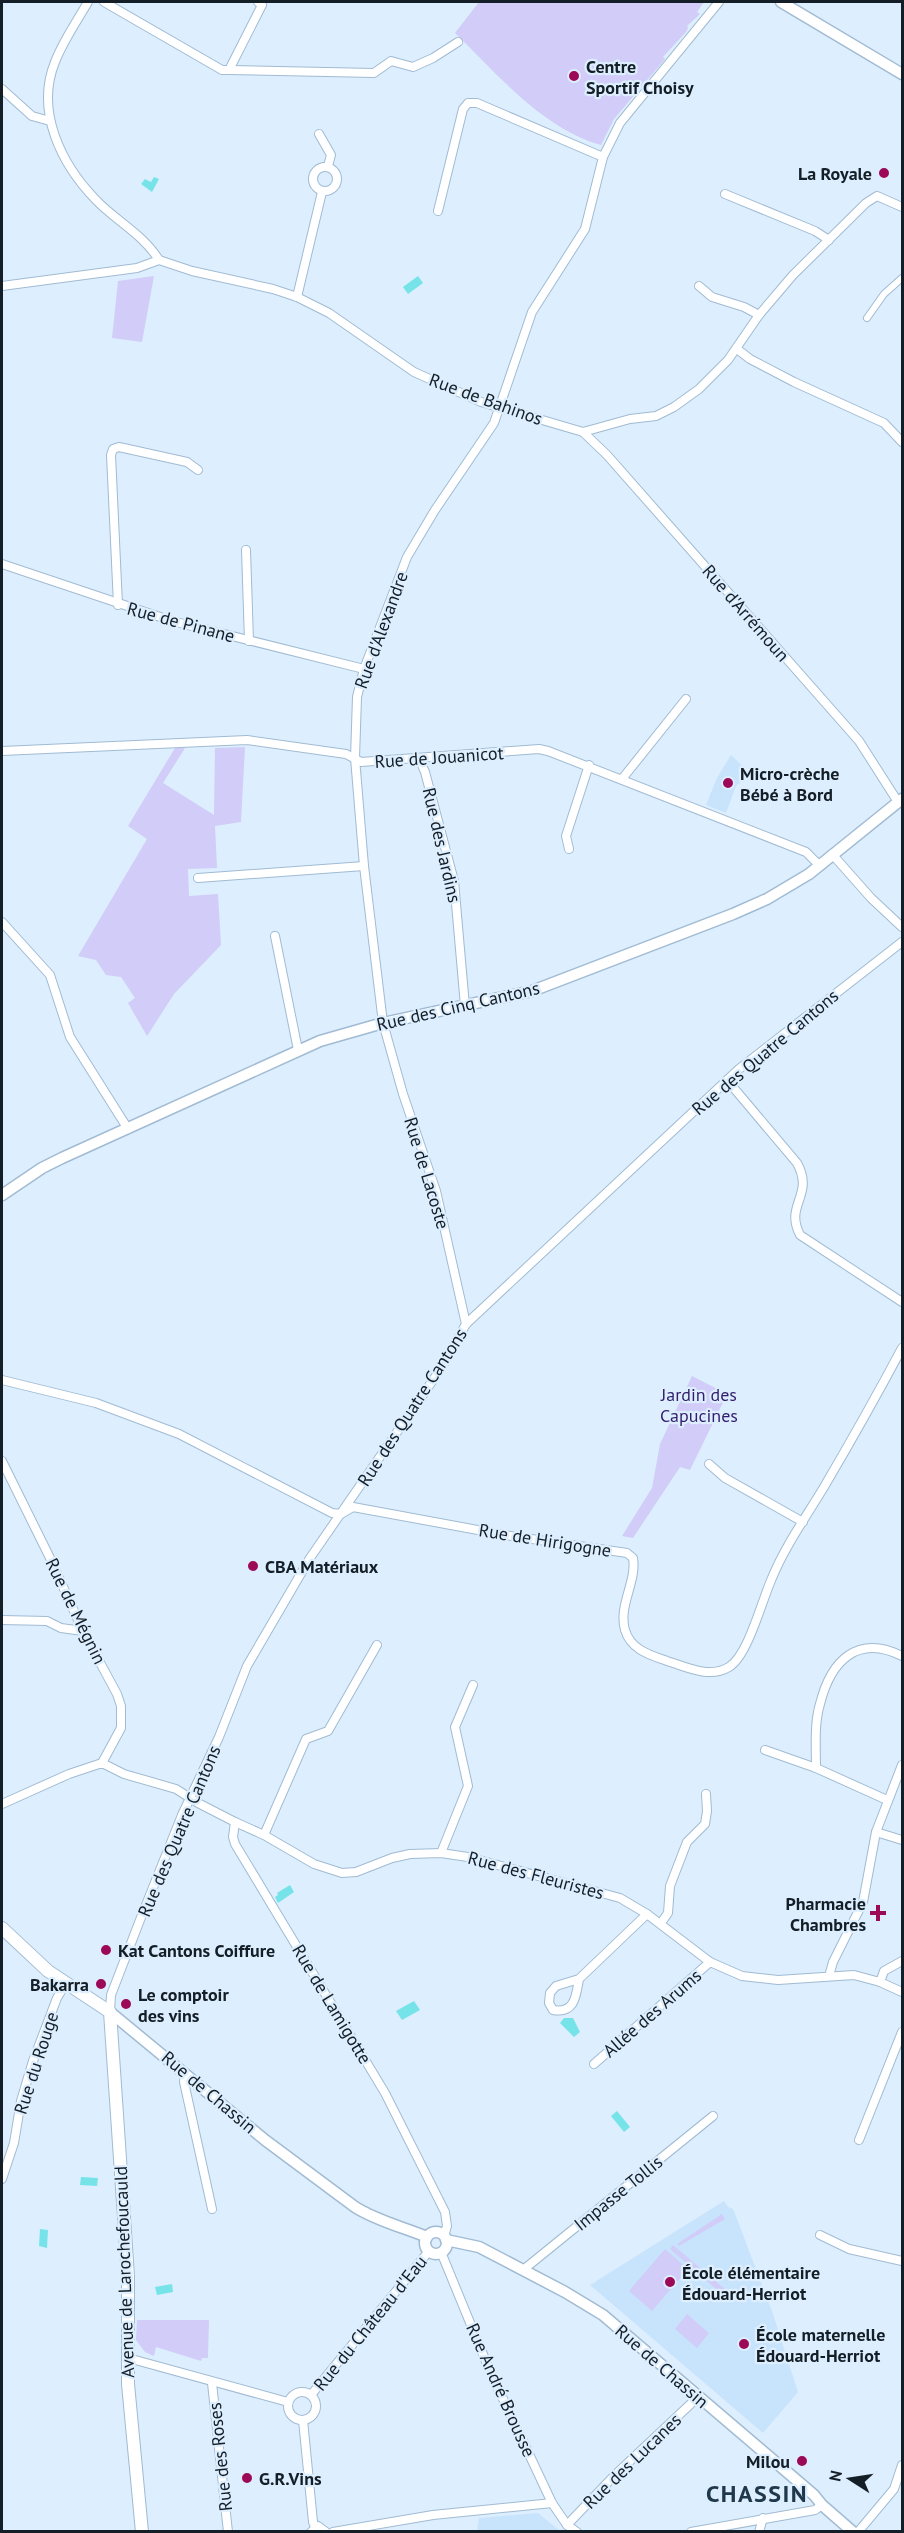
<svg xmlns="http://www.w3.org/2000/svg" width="904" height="2533" viewBox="0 0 904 2533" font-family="'PT Sans',sans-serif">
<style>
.built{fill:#c8e4fc}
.green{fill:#d1ccf8}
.water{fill:#76e3e9}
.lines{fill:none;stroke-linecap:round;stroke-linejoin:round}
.pedestrian-casing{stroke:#a0bbd3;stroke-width:8}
.minor-casing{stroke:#a0bbd3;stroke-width:10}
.tertiary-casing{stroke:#a0bbd3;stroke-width:13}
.secondary-casing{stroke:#a0bbd3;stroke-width:14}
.pedestrian{stroke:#fff;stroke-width:6}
.minor{stroke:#fff;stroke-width:8}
.tertiary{stroke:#fff;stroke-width:10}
.secondary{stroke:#fff;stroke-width:12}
.poi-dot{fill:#9b0957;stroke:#ddeefe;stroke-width:2}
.labels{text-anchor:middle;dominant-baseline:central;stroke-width:4.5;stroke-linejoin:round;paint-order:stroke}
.poi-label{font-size:18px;font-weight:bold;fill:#141e27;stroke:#ddeefe;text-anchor:start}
.street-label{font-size:18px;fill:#141e27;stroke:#ddeefe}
.park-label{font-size:18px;fill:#331c6d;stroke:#ddeefe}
.district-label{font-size:24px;font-weight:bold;letter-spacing:1.5px;fill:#20384b;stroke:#ddeefe}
</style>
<rect width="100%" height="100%" fill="#ddeefe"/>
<g class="built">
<polygon points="731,755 751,774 736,786 726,813 706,805 717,778"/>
<polygon points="724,2201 728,2207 733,2209 737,2219 773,2314 798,2392 763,2433 590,2285"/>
<polygon points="538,2513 560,2531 477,2531 479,2518"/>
</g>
<g class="green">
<path d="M479,2H704L697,12L700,14L687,26L688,28L686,32L663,57L665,59L614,119L601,145C542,128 498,75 455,33Z"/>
<polygon points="154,276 142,342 112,338 118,281"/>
<polygon points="245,747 241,822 215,826 217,868 188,869 189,896 218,894 221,945 174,994 147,1036 128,1003 135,998 121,977 106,975 96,960 78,956 147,839 128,826 175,748 185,748 163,783 214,815 215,748"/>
<polygon points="692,1376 727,1394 690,1470 680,1467 633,1538 622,1536 652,1488 660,1444"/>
<polygon points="722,2214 725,2219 679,2246 677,2244"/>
<polygon points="673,2245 733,2296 729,2300 670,2249"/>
<polygon points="665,2249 688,2269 652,2311 629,2291"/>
<polygon points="687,2314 709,2333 697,2348 675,2329"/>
<polygon points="137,2320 209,2320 208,2358 202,2358 201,2361 156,2347 154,2356 145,2352 136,2340"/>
</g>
<g class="water">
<polygon points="154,177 159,179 152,192 141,184 145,179 151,182"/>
<polygon points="418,276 423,283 408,294 403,287"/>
<polygon points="290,1885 294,1892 278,1903 275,1897 278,1895 277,1893"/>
<polygon points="414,2001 420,2010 402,2020 396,2011"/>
<polygon points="564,2018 573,2018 580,2032 574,2037 560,2023"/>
<polygon points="617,2111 630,2127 624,2132 611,2116"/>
<polygon points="81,2177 98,2178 97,2186 80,2185"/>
<polygon points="40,2229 48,2230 47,2248 39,2246"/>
<polygon points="172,2284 173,2292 157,2295 155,2287"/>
</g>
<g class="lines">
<g class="pedestrian-casing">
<polyline id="pedestrian" points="867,318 884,294 902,278"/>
</g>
<g class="minor-casing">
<g id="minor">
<path d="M88,2C77,21 63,41 55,62C35,111 61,164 96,200C116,221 143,234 159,260"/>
<polyline points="104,2 222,70 229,70 374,73 391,61 413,67 433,58 458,42"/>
<polyline points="229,70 262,5 258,2"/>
<polyline points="2,89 32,116 50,121"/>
<polyline points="319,134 331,155 328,166"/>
<circle cx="325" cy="179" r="12"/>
<polyline points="725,194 815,231 829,240"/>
<polyline points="438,211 463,109 468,103 477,103 603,157"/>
<polyline points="2,286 137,268 159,260 192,271 273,289 297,297 329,313 414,372 481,402 583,432 630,419 656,416 674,407 699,389 728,360 759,315 793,275 866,203 877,196 902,207"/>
<polyline points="699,286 712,297 744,307 759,315"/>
<polyline points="297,297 322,192"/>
<polyline points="737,349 750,359 794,382 884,423 902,442"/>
<polyline points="583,432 607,455 859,741 898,802"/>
<polyline points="246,550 249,641"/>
<polyline points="2,564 172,621 364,669"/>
<polyline points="118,605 111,455 113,449 119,447 187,462 198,470"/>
<polyline points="2,751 247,740 346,754 361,762 539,749 548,751 806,852 819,865"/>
<polyline points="419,758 425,772 454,881 465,1006"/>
<polyline points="622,779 686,699"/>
<polyline points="569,849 566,836 589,765"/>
<polyline points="832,854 871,898 902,927"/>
<polyline points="198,878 364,866"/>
<polyline points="2,922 50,975 70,1037 128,1129"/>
<polyline points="275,936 298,1050"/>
<path d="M727,1080L797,1163C815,1196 784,1204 800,1235L902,1302"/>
<polyline points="466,1324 436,1191 403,1094 383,1023 364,866 355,758 357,697 364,669 407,557 435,510 494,423 532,312 585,229 603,157 620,123 719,2"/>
<path d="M2,1380L96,1403L179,1434L332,1513L341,1514L353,1507L505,1535L627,1553L633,1558C637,1582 618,1605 625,1630C631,1650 650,1655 667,1661C687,1667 709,1679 729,1667C748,1656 762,1600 772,1578C785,1546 806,1517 824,1487C851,1441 877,1395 902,1348"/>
<polyline points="2,1461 50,1558 83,1631 117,1694 121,1706 121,1728 102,1763"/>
<polyline points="709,1464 725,1478 803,1522"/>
<polyline points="2,1620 47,1621 61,1628 83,1631"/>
<polyline points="765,1750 816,1768 887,1800"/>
<path d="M816,1768C816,1747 814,1724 820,1704C831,1660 858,1634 902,1656"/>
<polyline points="2,1804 69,1774 102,1763 124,1774 176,1789 198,1803 235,1822 233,1837 235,1844 385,2093 445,2212 447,2226 444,2236"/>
<polyline points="235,1822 264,1835 314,1864 342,1873 356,1872 392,1858 410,1854 441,1853 468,1857 620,1898 647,1914 710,1962 742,1976 778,1980 854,1975 880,1982 902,1992"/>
<polyline points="876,1832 902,1840"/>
<polyline points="264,1835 306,1739 328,1731 377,1645"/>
<polyline points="441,1853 468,1786 455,1727 473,1685"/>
<polyline points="661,1923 668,1913 670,1886 687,1842 705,1824 707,1811 706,1794"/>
<polyline points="829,1976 833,1962 863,1902 876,1832 902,1765"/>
<path d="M579,1979C576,1996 575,2014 553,2010L549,2003L550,1993L556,1986L579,1979L647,1914"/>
<polyline points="880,1982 884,1971 902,1961"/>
<polyline points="110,2012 111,1995 140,1920 182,1815 219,1737 247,1666 310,1558 442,1367 466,1324 739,1069 902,942"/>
<polyline points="594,2064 710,1962"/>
<polyline points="185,2072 184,2082 212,2209"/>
<polyline points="859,2140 902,2032"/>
<polyline points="2,2179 14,2143 21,2101 33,2061 57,1998 66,1983"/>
<polyline points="820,2235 849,2249 902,2261"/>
<polyline points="441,2252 489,2369 552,2503 567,2525 577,2532"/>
<polyline points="523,2270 713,2116"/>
<polyline points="128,2358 288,2402"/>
<polyline points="212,2383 228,2532"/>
<circle cx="302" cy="2406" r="14"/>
<polyline points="311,2395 429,2251"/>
<polyline points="303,2420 313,2522 315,2527"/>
<polyline points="567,2525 614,2476 698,2397"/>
<polyline points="311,2532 318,2526 326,2532"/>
<polyline points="333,2532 433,2515 552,2503"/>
<polyline points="691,2532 815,2510 822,2505"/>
<polyline points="759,2532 763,2518"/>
<polyline points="858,2532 894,2489 902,2465"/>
</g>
</g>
<g class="tertiary-casing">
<g id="tertiary">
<polyline points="781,2 902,74"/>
<polyline points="2,1195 42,1168 62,1158 320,1041 383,1023 532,991 733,914 767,899 809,874 902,799"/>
<path d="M110,2012L265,2140L355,2207C377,2221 403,2227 427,2237"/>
<circle cx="436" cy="2243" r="11"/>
<polyline points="446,2240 479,2247 565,2292 603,2315 814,2495 822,2505 853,2532"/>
</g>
</g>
<g class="secondary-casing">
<polyline id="secondary" points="2,1928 48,1971 110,2012 128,2276 128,2384 142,2532"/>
</g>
<use href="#pedestrian" class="pedestrian"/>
<use href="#minor" class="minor"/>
<use href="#tertiary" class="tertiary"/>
<use href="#secondary" class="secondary"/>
</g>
<g class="poi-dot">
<circle cx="574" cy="76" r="6"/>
<circle cx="884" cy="173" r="6"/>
<circle cx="728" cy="783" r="6"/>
<circle cx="253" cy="1566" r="6"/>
<path d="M875 1904h6v6h6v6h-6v6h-6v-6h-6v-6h6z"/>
<circle cx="106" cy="1950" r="6"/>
<circle cx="101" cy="1984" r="6"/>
<circle cx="126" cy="2004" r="6"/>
<circle cx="670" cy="2282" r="6"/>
<circle cx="744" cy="2344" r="6"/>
<circle cx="802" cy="2461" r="6"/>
<circle cx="247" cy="2478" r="6"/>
</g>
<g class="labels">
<g class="poi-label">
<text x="586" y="66">Centre<tspan x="586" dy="21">Sportif Choisy</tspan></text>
<text x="872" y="173" text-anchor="end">La Royale</text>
<text x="740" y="773">Micro-crèche<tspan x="740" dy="21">Bébé à Bord</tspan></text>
<text x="265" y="1566">CBA Matériaux</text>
<text x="866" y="1903" text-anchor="end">Pharmacie<tspan x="866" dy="21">Chambres</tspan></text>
<text x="118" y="1950">Kat Cantons Coiffure</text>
<text x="89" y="1984" text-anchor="end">Bakarra</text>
<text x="138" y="1994">Le comptoir<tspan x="138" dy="21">des vins</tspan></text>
<text x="682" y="2272">École élémentaire<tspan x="682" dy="21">Édouard-Herriot</tspan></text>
<text x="756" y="2334">École maternelle<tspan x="756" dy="21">Édouard-Herriot</tspan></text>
<text x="790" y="2461" text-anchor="end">Milou</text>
<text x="259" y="2478">G.R.Vins</text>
</g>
<g class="street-label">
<text transform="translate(486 399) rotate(20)">Rue de Bahinos</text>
<text transform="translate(746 613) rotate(49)">Rue d'Arrémoun</text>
<text transform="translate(181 622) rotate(15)">Rue de Pinane</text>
<text transform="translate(381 630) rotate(-70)">Rue d'Alexandre</text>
<text transform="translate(439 757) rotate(-4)">Rue de Jouanicot</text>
<text transform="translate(442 845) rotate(77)">Rue des Jardins</text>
<text transform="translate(458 1006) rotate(-13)">Rue des Cinq Cantons</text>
<text transform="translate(765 1052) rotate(-40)">Rue des Quatre Cantons</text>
<text transform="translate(427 1173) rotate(73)">Rue de Lacoste</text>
<text transform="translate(412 1407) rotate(-57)">Rue des Quatre Cantons</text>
<text transform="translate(545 1540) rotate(9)">Rue de Hirigogne</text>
<text transform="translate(76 1611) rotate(64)">Rue de Mégnin</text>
<text transform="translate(179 1831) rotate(-67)">Rue des Quatre Cantons</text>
<text transform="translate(536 1875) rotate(15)">Rue des Fleuristes</text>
<text transform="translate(332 2004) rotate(59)">Rue de Lamigotte</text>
<text transform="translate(652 2013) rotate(-41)">Allée des Arums</text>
<text transform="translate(36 2063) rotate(-72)">Rue du Rouge</text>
<text transform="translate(209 2092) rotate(40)">Rue de Chassin</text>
<text transform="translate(618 2193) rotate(-39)">Impasse Tollis</text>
<text transform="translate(124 2272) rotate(-92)">Avenue de Larochefoucauld</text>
<text transform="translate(370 2323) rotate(-51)">Rue du Château d'Eau</text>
<text transform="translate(662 2366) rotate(41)">Rue de Chassin</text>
<text transform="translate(501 2390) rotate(66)">Rue André Brousse</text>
<text transform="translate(220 2457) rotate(-96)">Rue des Roses</text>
<text transform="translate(632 2461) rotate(-44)">Rue des Lucanes</text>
</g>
<g class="park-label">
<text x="699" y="1394">Jardin des<tspan x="699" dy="21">Capucines</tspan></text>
</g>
<g class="district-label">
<text x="757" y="2493">CHASSIN</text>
</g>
</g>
<rect width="904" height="2533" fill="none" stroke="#141e27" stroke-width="6"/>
<g transform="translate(850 2479) rotate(282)" stroke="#ddeefe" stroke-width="4.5" paint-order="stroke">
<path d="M0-4.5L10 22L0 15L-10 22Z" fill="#141e27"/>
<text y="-9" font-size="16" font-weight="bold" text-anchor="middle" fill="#141e27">N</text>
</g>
</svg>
